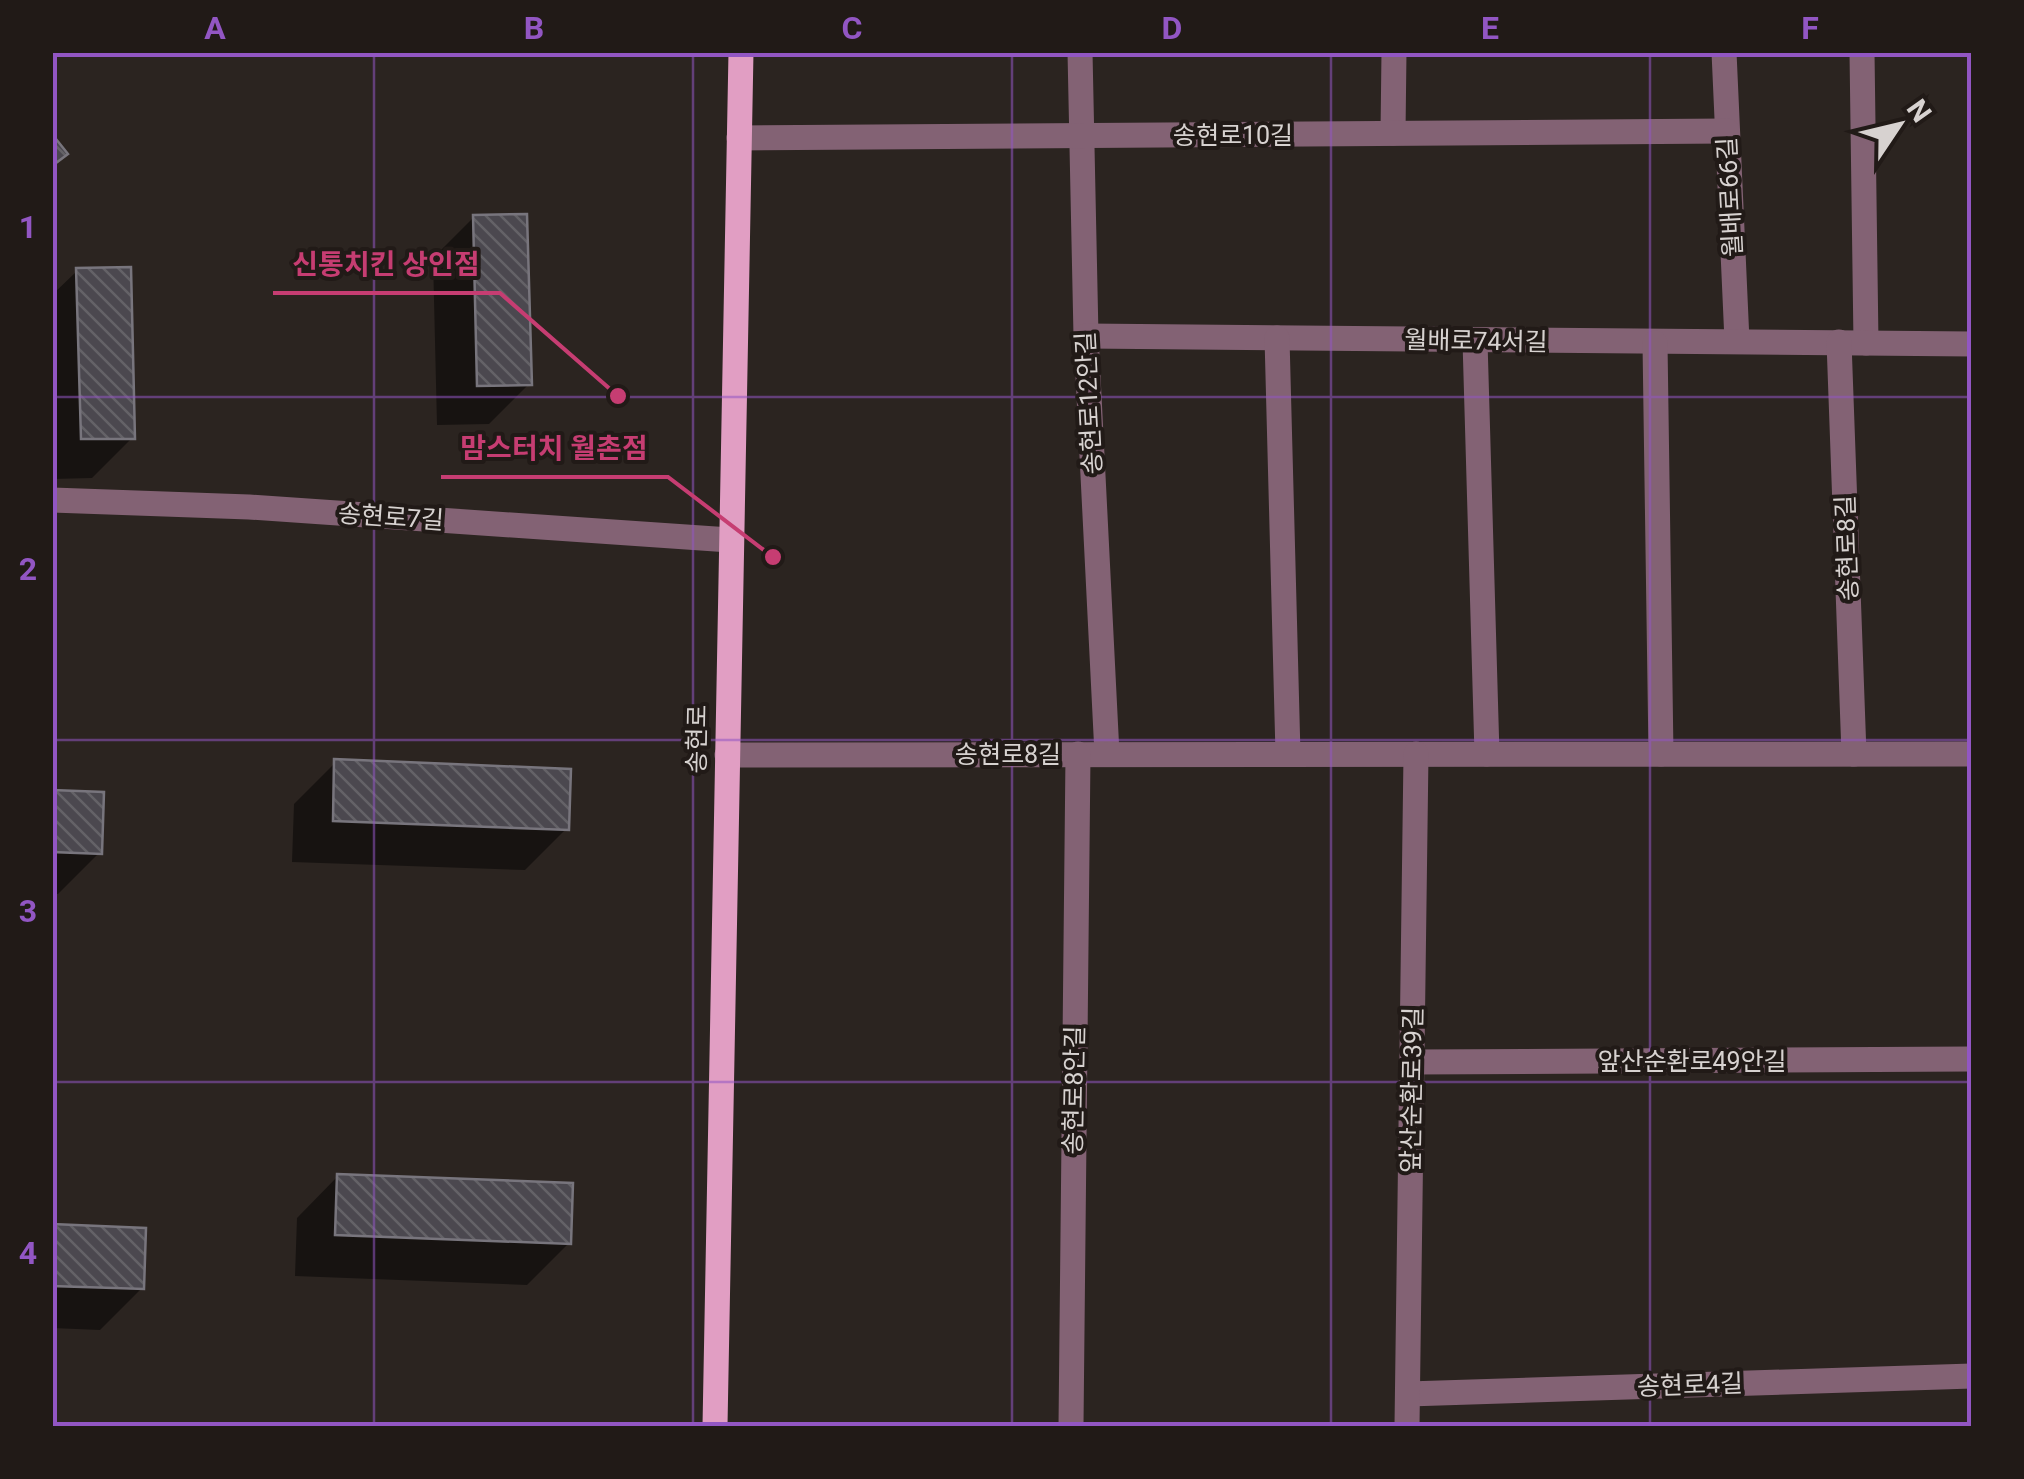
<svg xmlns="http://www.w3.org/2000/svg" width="2024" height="1479" viewBox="0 0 2024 1479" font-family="Roboto,'Noto Sans KR',sans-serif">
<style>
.shadow{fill:#0007}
.building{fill:url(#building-back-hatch);stroke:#78757d;stroke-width:2.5}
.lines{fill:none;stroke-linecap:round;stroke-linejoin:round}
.minor{stroke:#836274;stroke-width:25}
.major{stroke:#e19ec3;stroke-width:25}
.grid{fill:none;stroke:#9256c3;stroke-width:2.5;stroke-opacity:0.55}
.labels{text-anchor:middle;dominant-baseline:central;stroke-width:8;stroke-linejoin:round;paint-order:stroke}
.street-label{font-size:25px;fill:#d7d2d0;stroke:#211a17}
.leader{fill:none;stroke:#c63d72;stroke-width:4}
.callout-dot{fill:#c63d72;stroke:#211a17;stroke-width:4}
.callout-label{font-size:28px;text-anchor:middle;font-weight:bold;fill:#c63d72;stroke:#211a17;stroke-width:8;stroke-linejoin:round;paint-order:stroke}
.neatline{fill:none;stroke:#9256c3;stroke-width:4}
.grid-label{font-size:32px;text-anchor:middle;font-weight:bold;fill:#9256c3}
</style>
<defs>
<pattern id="building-back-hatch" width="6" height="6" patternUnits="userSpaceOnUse" patternTransform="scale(2.5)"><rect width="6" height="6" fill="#4b484f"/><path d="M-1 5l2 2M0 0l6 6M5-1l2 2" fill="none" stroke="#646267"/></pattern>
</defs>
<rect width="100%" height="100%" fill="#2b2420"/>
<g class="shadow">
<polygon points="474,217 529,384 489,424 437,425 433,258"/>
<polygon points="77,271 132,438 92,478 52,479 52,295"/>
<polygon points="336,762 566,829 525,870 292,862 294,804"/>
<polygon points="52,792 99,853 58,894 52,894"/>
<polygon points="338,1176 569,1243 527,1285 295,1276 297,1218"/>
<polygon points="52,1227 142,1288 100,1330 52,1328"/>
</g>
<g class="building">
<polygon points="52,134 68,154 52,166"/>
<polygon points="527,214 532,385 477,386 473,215"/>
<polygon points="131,267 135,439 81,439 76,268"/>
<polygon points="334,759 571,769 569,830 333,821"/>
<polygon points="52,790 104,792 102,854 52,852"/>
<polygon points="337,1174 573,1183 571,1244 335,1235"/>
<polygon points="52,1224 146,1228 144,1289 52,1286"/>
</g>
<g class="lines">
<g class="minor">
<polyline points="1080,52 1086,336 1107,754"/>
<polyline points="1724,52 1737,341"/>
<polyline points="1862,52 1866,343"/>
<polyline points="1393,133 1394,52"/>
<polyline points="739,138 1727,131"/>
<polyline points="1086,336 1972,344"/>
<polyline points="1277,338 1288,754"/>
<polyline points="1475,341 1487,754"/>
<polyline points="1839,342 1854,754"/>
<polyline points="1655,343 1661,754"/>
<polyline points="52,500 249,507 730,540"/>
<polyline points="727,755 1972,754"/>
<polyline points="1412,1062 1972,1059"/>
<polyline points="1408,1394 1972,1376"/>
<polyline points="1071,1426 1078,754"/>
<polyline points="1407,1426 1416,754"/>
</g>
<polyline class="major" points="715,1426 741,52"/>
</g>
<path class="grid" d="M374,52V1426M693,52V1426M1012,52V1426M1331,52V1426M1650,52V1426M52,397H1972M52,740H1972M52,1082H1972"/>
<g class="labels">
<g class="street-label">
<text x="1233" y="135">송현로10길</text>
<text transform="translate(1730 197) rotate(-93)">월배로66길</text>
<text transform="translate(1476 341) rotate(1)">월배로74서길</text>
<text transform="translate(1089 403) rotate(-93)">송현로12안길</text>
<text transform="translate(391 517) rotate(4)">송현로7길</text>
<text transform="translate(1847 548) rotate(-92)">송현로8길</text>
<text transform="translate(697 739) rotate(-89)">송현로</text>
<text x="1008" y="754">송현로8길</text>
<text x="1692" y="1061">앞산순환로49안길</text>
<text transform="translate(1074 1090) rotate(-89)">송현로8안길</text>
<text transform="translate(1412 1090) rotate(-89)">앞산순환로39길</text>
<text transform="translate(1690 1385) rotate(-2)">송현로4길</text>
</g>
</g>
<path class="leader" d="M618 396L500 293H273M773 557L668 477H441"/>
<g class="callout-dot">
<circle cx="618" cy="396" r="10"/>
<circle cx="773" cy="557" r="10"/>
</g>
<g class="callout-label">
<text x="386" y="274">신통치킨 상인점</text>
<text x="554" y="458">맘스터치 월촌점</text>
</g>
<rect width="2024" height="1479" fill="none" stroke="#211a17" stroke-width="110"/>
<g transform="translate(1899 125) rotate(55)" stroke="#211a17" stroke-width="8" paint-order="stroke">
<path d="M0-8L18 38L0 25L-18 38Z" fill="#d7d2d0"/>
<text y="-15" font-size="28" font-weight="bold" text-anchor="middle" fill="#d7d2d0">N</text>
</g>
<rect x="55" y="55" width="1914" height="1369" class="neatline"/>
<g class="grid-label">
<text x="215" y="39">A</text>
<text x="534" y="39">B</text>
<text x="852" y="39">C</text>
<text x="1172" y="39">D</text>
<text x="1490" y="39">E</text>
<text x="1810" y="39">F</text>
<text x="28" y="238">1</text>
<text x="28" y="580">2</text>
<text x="28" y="922">3</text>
<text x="28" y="1264">4</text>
</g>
</svg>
